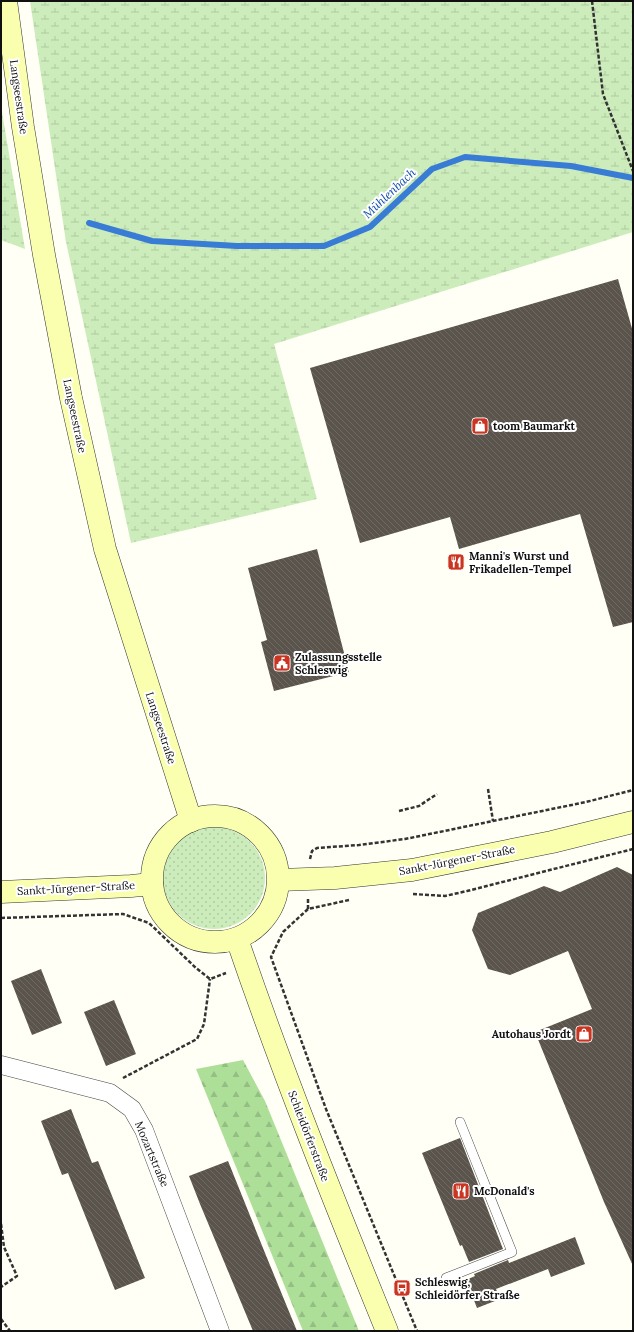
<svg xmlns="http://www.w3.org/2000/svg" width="634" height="1332" viewBox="0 0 634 1332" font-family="Lora,serif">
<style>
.grass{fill:url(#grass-dots)}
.forest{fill:url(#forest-firs)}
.wetland{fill:url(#wetland-marsh)}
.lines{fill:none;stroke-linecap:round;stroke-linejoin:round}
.stream{stroke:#397cd5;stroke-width:6}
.building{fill:url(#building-back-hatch)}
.lane-casing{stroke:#444;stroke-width:10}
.street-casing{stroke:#444;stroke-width:19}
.secondary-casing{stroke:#333;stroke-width:23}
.path{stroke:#333;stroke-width:2.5;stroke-dasharray:4 2;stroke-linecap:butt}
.lane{stroke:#fff;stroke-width:9}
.street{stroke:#fff;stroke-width:18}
.secondary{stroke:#faffb0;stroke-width:22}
.labels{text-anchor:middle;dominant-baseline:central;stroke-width:4;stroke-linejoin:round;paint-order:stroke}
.street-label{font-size:11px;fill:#111;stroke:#fff}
.poi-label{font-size:11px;font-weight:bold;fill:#111;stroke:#fff;text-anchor:start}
.water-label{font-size:12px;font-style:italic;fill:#114eac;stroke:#fff}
</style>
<defs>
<pattern id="grass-dots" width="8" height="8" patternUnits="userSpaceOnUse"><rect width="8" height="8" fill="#ccedbb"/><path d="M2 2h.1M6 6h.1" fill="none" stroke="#aecaa0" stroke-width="1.8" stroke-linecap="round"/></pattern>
<pattern id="forest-firs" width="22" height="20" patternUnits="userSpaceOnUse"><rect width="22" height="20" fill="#addf99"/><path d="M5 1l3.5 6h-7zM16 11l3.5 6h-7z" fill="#94be83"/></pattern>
<pattern id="wetland-marsh" width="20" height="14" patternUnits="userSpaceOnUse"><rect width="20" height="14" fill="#ccedbb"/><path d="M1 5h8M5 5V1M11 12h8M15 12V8" fill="none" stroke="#aecaa0"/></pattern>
<pattern id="building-back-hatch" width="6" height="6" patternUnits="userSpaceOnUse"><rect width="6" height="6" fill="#5a544c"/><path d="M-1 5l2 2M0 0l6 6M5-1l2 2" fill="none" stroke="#6d6862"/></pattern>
</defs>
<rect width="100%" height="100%" fill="#fffff5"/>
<circle class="grass" cx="214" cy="878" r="51"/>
<polygon class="forest" points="243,1060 265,1101 359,1331 303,1331 196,1069"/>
<g class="wetland">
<polygon points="30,1 633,1 633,232 274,344 317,499 131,543 66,242"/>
<polygon points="1,106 25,249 1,240"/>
</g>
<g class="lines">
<polyline class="stream" points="89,223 152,241 237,246 324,246 370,227 432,169 465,157 571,166 633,178"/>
</g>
<g class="building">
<polygon points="618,279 633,332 633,622 613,627 580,514 459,549 450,517 360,543 310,368"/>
<polygon points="317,549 349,672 274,691 261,642 267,640 248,568"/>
<polygon points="617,867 633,875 633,1266 604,1202 535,1032 592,1009 568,951 510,975 488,969 472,930 478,913 544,886 560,892"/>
<polygon points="41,969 62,1023 32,1035 11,981"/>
<polygon points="114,1000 136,1054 106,1066 84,1012"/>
<polygon points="71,1109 92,1163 98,1161 145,1278 115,1290 68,1173 62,1175 41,1121"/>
<polygon points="460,1138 503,1249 469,1262 462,1245 460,1246 422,1153"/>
<polygon points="228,1161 265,1253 297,1331 253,1331 200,1204 189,1176"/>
<polygon points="575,1237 585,1264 551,1277 548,1269 496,1289 500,1299 477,1308 466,1280 475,1276 474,1274 508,1260 509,1263"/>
</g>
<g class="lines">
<g class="lane-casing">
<polyline id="lane" points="446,1278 512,1252 460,1122"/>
</g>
<g class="street-casing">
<polyline id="street" points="1,1065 110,1093 132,1109 144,1130 220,1331"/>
</g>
<g class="secondary-casing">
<g id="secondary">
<polyline points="6,1 23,127 44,255 71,398 105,549 191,821"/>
<circle cx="215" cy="879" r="63"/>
<polyline points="279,880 335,878 412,870 552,842 633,822"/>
<polyline points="1,892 131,886 152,884"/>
<path d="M237,939C282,1071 334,1201 387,1331"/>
</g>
</g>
<g class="path">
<polyline points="592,1 603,94 633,171"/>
<polyline points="488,789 493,821"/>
<polyline points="399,811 419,806 437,794"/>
<polyline points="310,859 312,851 317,848 359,845 405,839 586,802 633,790"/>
<polyline points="413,894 445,896 467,891 633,849"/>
<polyline points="308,899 308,909"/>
<polyline points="349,900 308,909 283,932 271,957 326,1109 417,1331"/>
<polyline points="1,918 123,914 149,923 196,968 210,979 226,973"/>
<polyline points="123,1078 197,1039 204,1024 210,979"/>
<polyline points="1,1224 4,1247 17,1276 1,1287"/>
<polyline points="1,1319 10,1331"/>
</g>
<use href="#lane" class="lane"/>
<use href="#street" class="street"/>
<use href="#secondary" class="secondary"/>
</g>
<defs>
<g id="shop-square" transform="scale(0.9)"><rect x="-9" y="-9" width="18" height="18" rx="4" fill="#ca3420" stroke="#fff"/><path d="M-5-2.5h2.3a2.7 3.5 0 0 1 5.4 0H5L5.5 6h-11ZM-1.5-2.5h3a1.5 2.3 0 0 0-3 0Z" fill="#fff"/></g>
<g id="restaurant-square" transform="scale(0.9)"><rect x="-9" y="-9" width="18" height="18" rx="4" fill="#ca3420" stroke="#fff"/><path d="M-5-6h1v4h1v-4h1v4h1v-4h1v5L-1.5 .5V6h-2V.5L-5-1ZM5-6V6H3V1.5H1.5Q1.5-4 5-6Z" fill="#fff"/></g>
<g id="civic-square" transform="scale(0.9)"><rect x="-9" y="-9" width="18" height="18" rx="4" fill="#ca3420" stroke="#fff"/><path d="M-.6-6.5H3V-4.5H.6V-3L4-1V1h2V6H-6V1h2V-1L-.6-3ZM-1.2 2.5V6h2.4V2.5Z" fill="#fff"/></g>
<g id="bus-square" transform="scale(0.9)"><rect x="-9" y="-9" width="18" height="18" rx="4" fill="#ca3420" stroke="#fff"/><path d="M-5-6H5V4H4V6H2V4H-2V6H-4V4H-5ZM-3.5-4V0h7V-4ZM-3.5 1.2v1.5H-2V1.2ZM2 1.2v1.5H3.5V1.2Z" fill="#fff"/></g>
</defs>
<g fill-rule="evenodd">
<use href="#shop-square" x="480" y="426"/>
<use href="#restaurant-square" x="456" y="562"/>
<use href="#civic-square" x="282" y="663"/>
<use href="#shop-square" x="584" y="1034"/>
<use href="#restaurant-square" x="461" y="1191"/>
<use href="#bus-square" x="402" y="1288"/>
</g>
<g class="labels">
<g class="street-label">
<text transform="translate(19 97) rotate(82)">Langseestraße</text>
<text transform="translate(75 416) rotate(78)">Langseestraße</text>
<text transform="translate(161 728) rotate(72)">Langseestraße</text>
<text transform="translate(457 860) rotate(-11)">Sankt-Jürgener-Straße</text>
<text transform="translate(76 888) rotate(-3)">Sankt-Jürgener-Straße</text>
<text transform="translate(309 1136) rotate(69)">Schleidörferstraße</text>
<text transform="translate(152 1154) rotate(67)">Mozartstraße</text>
</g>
<g class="poi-label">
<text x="493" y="426">toom Baumarkt</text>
<text x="469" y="556">Manni's Wurst und<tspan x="469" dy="13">Frikadellen-Tempel</tspan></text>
<text x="295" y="657">Zulassungsstelle<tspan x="295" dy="13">Schleswig</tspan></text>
<text x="571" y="1034" text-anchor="end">Autohaus Jordt</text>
<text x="474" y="1191">McDonald's</text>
<text x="415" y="1282">Schleswig,<tspan x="415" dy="13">Schleidörfer Straße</tspan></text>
</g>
<g class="water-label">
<text transform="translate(389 193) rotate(-43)">Mühlenbach</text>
</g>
</g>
<rect width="634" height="1332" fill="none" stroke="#111111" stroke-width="4"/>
</svg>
